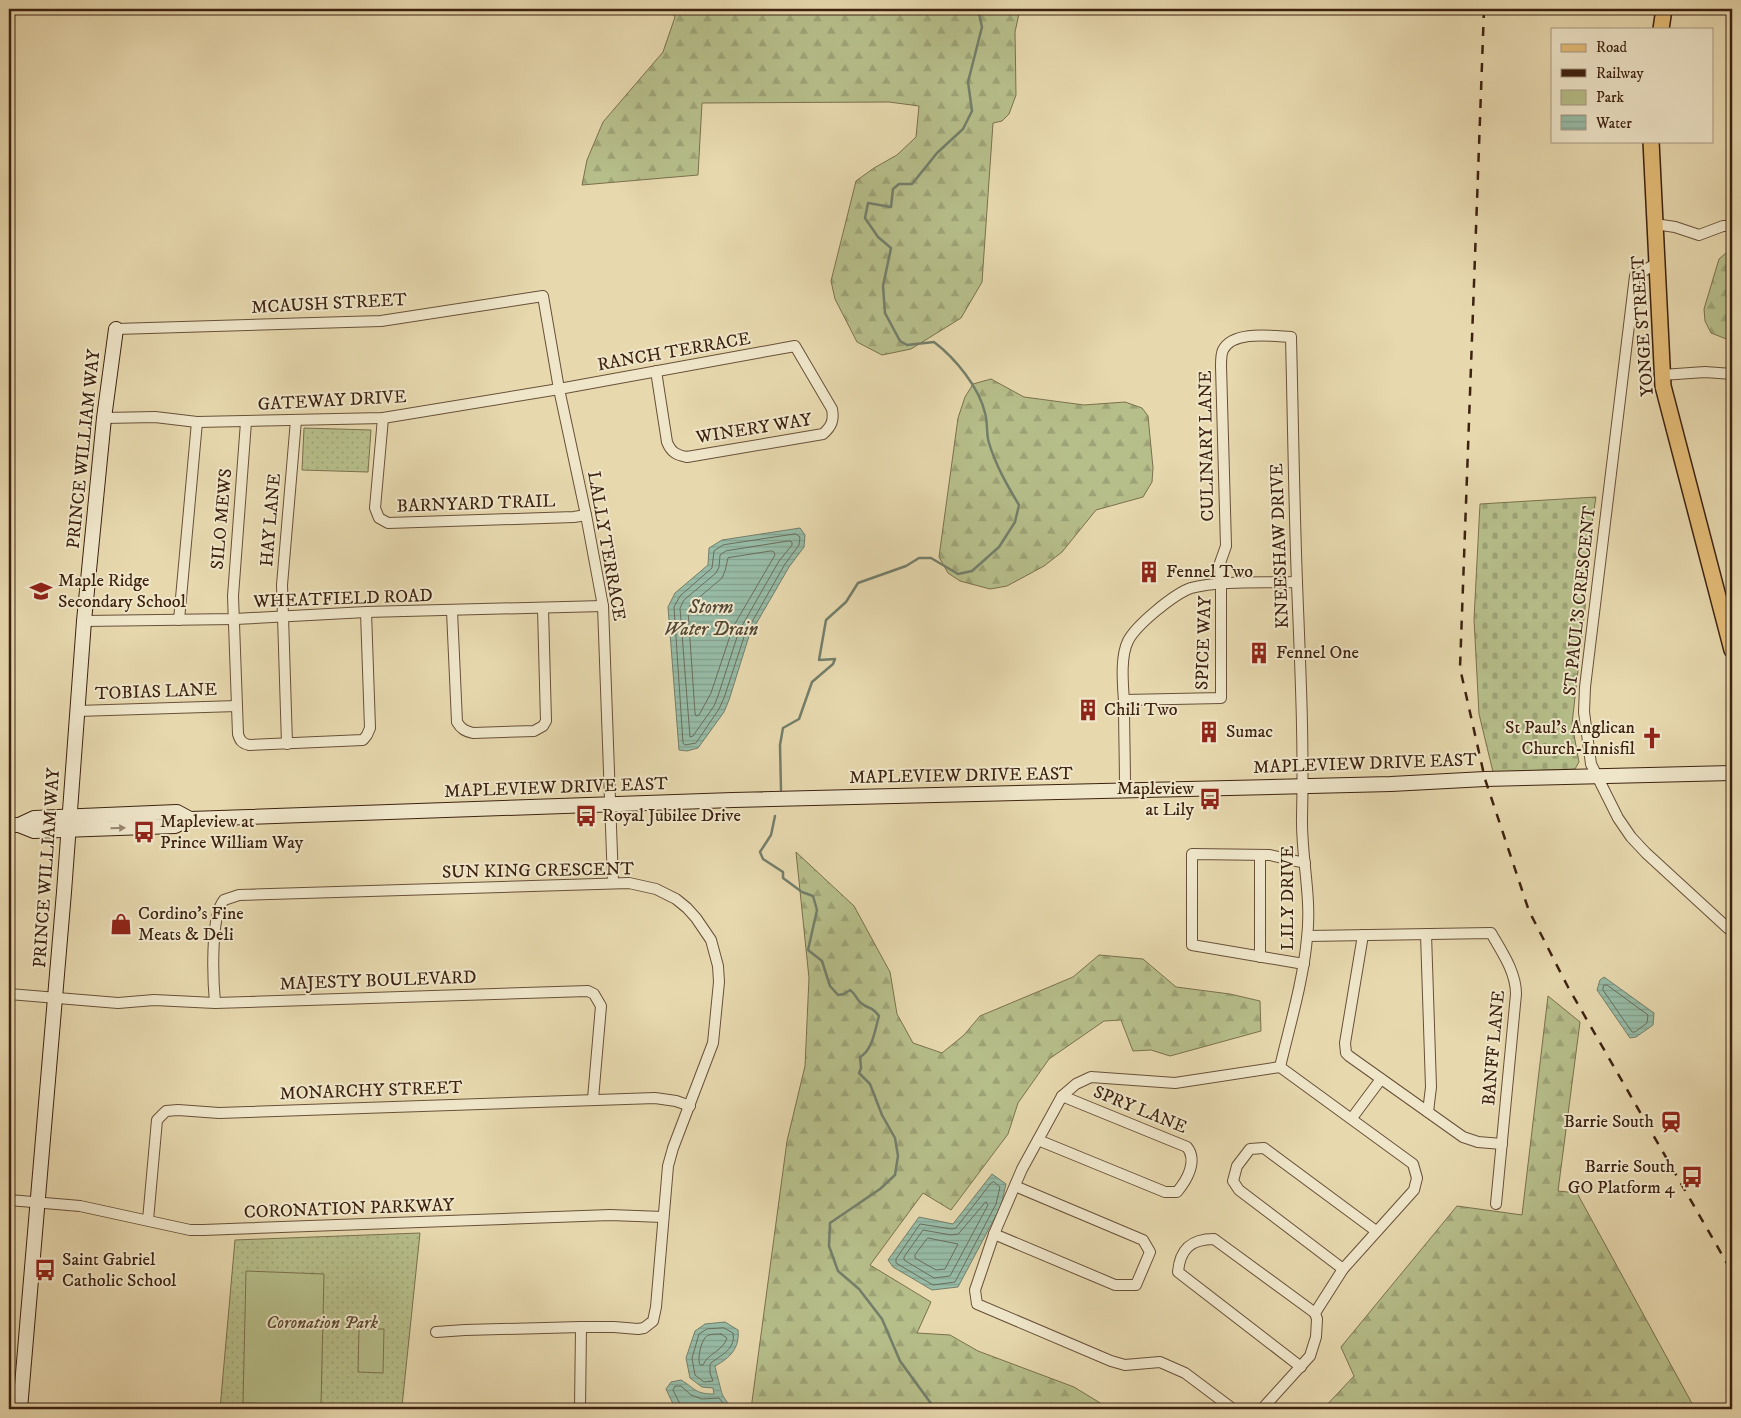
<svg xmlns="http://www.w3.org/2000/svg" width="1741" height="1418" viewBox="0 0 1741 1418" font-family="'IM FELL DW Pica',serif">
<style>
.green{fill:url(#green-dots);stroke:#7a704d}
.forest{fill:url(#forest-firs);stroke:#7a704d}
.cemetery{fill:url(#cemetery-stones);stroke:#7a704d}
.pitch{fill:#b6be8a;stroke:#7a704d}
.water{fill:url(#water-rules);stroke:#737e6a}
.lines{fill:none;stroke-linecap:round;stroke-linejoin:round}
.shore{stroke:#6a6e5b;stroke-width:1}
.stream{stroke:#737e6a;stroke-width:2.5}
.street-casing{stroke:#685038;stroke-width:12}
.secondary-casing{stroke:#3d2210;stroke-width:16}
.primary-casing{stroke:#3d2210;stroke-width:18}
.street{stroke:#efe6ca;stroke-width:10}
.secondary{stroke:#efe6ca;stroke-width:14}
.primary{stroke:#e4bc77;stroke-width:15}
.rail{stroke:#3d2210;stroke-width:2.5;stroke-dasharray:9 9;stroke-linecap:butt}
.oneway{fill:#96846d}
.labels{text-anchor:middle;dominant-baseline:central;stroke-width:4;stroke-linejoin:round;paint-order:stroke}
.street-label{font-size:18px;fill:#3d2210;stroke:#efe6ca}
.poi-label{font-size:18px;fill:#3d2210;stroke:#efe6ca;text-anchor:start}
.park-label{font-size:18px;font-style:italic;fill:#5b492e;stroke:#efe6ca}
.water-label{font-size:19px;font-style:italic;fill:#544836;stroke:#efe6ca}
</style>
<defs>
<pattern id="green-dots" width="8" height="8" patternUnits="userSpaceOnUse" patternTransform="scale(1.25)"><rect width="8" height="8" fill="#b6be8a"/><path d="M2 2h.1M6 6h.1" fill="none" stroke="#9da376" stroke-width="1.8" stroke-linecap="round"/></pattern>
<pattern id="forest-firs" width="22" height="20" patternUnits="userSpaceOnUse" patternTransform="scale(1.25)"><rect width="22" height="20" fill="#b6be8a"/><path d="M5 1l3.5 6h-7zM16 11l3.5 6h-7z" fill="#9da376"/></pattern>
<pattern id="cemetery-stones" width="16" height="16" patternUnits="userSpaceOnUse" patternTransform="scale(1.25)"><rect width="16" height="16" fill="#b6be8a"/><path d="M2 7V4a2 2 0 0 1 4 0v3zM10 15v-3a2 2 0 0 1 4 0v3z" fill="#9da376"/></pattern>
<pattern id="water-rules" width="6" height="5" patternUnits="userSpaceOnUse" patternTransform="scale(1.25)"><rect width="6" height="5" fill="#97bba6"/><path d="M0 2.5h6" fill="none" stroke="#83a08e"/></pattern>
</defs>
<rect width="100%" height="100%" fill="#e7d8ae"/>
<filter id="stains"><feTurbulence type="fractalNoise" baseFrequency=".004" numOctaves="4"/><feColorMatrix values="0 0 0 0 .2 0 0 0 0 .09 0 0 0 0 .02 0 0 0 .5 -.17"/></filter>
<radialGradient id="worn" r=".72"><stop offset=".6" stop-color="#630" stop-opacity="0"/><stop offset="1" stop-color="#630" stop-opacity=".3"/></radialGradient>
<g class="green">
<polygon points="304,428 371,430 368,472 302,470"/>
<polygon points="420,1233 402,1406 574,1404 574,1409 220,1409 235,1240"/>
</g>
<g class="forest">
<polygon points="669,9 1020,9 1015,32 1016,95 1009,114 1002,121 993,123 982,282 961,318 911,349 882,355 857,342 835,299 831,281 856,181 874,168 897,155 916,137 919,106 889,102 702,103 698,175 582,185 587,160 603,122 663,52 675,17"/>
<polygon points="1732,248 1732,350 1729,340 1711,333 1705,321 1704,309 1719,259"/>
<polygon points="991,379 1024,397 1084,405 1125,402 1142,408 1148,416 1153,468 1152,482 1143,497 1096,510 1062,552 1044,566 1007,586 990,589 960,581 948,573 939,557 958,418 965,397 973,384"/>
<polygon points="796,852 854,906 890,972 897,1014 913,1043 942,1053 964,1035 980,1016 1073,977 1099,955 1143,959 1176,987 1230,994 1260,1001 1261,1031 1170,1056 1151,1050 1133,1051 1121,1020 1104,1021 1049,1059 1018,1103 1008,1134 951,1210 923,1193 870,1265 931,1302 917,1333 950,1335 978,1351 1074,1387 1110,1409 751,1409 787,1141 805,1066 809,978"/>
<polygon points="1548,996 1580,1022 1558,1191 1577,1193 1695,1409 1323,1409 1354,1376 1341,1347 1457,1206 1522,1215"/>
<polygon points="586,1404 647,1409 585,1409"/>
</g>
<polygon class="cemetery" points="1596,497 1588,549 1585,608 1572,724 1579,762 1575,769 1493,772 1479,714 1474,619 1480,504"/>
<g class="pitch">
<polygon points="246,1271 324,1274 321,1405 243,1403"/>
<polygon points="359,1329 384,1329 383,1373 358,1372"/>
</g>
<g class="water">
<polygon points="800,528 805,535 804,547 789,567 749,636 729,700 724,712 698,748 687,751 679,750 668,607 675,593 708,565 709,548 722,540"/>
<polygon points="1604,977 1654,1013 1653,1025 1636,1037 1630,1038 1597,990 1600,980"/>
<polygon points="992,1174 1006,1184 1001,1206 958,1287 932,1290 893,1267 888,1260 919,1217 953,1224"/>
<path d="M725,1322L738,1330C740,1348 730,1358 715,1366C715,1368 722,1393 722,1394C726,1402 728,1400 728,1409H679L674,1406L666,1389L671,1382L681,1380C696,1389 695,1394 714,1394L713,1388L702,1387L690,1378L686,1358L695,1331L705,1324Z"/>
</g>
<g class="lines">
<g class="shore">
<polygon points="796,534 800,537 799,545 785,564 745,634 724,698 719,709 696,743 685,745 683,743 674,607 680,596 712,568 714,551 723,545"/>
<polygon points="789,541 792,542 792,545 779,561 739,631 718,696 714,706 693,736 690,737 680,608 684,600 716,573 719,567 720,555 726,551"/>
<polygon points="772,551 774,552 775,555 733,627 711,693 699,715 696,716 695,713 688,610 690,605 722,578 725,571 728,558"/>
<polygon points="1604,985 1607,985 1648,1015 1647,1023 1635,1032 1632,1032 1603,990"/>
<polygon points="994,1182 1000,1187 996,1204 955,1282 933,1285 896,1263 896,1259 920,1224 952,1229 956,1228 991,1183"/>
<polygon points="986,1202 988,1205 950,1276 934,1278 904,1260 904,1257 923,1230 951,1235 958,1234"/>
<polygon points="928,1238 958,1244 945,1269 936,1270 915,1258 915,1255"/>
<path d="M724,1328L733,1333C736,1350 720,1355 710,1364V1373L713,1381L704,1382L695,1375L692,1358L699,1334L707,1329Z"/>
<path d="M721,1334L727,1338C723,1351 708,1353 703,1365H700C697,1359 701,1337 709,1335C712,1334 718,1334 721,1334Z"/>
<polyline points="682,1409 681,1406 673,1390 675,1386 681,1386 691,1395 702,1399 719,1398 723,1403 724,1409"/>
</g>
<g class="stream">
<path d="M781,790L780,745L783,728L799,719L812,682L833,664L835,659L819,660L826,620L846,602L858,583L906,566L919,558H931L958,574L972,571L999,547L1015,522L1019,505C1007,485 996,466 989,443C986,434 988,423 985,413C979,387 955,358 934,342L907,345L900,341L885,313L883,286L891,248L878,237L865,218L868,203L891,207L893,189L899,184H912L937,153L963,129L972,111L968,82L982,27L978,9"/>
<path d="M775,816L771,835L760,852L763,859L783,872V878L802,892L813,896L817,910L808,950L822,961L830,986L838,995L844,994L850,990C856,994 856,999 861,1003C869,1010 871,1005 879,1016C875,1029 873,1050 860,1057L861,1068L859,1073L870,1084L882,1115L895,1138L898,1156L895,1175L880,1189L830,1223L829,1246L838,1271L859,1289L882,1319L900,1361L935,1409"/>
</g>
<g class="street-casing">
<g id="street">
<polyline points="1655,224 1675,227 1699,235 1723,226 1732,226"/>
<polyline points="1657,263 1635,276 1585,687 1584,712 1591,764 1618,818 1631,837 1646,853 1732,932"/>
<polyline points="116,329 381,321 543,296 559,389 586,515 603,606 613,882"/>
<polyline points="1662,375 1705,372 1732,374"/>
<path d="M104,418L155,417L197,422L383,418L559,389L795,346L832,409C834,420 832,426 823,434L687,457C676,455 671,452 667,442L656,371"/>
<polyline points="383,418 375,508 379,518 388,523 574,517 586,515"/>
<path d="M246,422L233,596L238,734C240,741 242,743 249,745L363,740L367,735L370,728L366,612"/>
<path d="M452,611L457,722C461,729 465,731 473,733L534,731L543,726L546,721L543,609"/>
<polyline points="179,620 197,422"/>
<polyline points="84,621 235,619 366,612 603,606"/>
<path d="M1124,700L1221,698V584L1220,563L1226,546L1221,366C1221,361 1221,354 1223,350C1233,330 1272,336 1291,337C1293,419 1294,501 1297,583C1300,661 1304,739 1302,817C1301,857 1312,897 1307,938C1303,982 1290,1024 1280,1067"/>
<polyline points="77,711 237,706"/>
<polyline points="287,744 282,585 296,420"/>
<path d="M1125,789C1125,760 1124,731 1124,702C1123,685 1120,657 1128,641C1136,625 1174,594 1191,588C1219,580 1267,583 1297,582"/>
<polyline points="1260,855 1260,957"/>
<polyline points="1426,934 1431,1087 1428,1112"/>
<polyline points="1363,935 1345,1043 1346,1053 1349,1056 1463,1137 1478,1142 1502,1144"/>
<path d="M1308,936L1491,933C1502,952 1516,972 1516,994L1496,1204"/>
<polyline points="1304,964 1192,945 1192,854 1270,855 1305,863"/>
<polyline points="9,994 118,1003 154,1000 215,1003 588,991 594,994 601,1006 593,1099"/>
<path d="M215,1003C213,981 210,916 224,900L239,895L629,883L656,889L676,899L687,908L696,918L711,940L718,966L719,982L713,1043L673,1148L668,1166L656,1307L653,1321L644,1328L638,1329L614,1327H581L465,1330L436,1332"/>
<polyline points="1352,1118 1381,1079"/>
<path d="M1038,1140L1165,1192H1177C1187,1180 1198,1161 1187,1147L1062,1096"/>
<polyline points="9,1200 80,1206 190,1230 203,1230 610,1215 663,1217"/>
<polyline points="148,1220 157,1120 166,1111 178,1110 219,1113 655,1098 676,1101 690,1106"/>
<polyline points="994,1234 1115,1285 1136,1285 1150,1252 1143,1240 1015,1186"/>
<polyline points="1343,1269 1239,1190 1233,1181 1237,1166 1250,1149 1264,1148 1376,1231"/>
<path d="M1301,1367L1178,1272C1180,1249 1191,1239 1214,1239L1315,1313"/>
<polyline points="580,1409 581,1327"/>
<polyline points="1233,1409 1185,1373 1160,1362 1125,1365 1111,1361 977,1304 975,1290 994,1234 1022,1169 1062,1096 1076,1084 1091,1077 1175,1083 1280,1067"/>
<polyline points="1262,1409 1310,1356 1316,1337 1317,1319 1315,1313 1343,1269 1414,1190 1417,1178 1413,1164 1280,1067"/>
</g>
</g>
<g class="secondary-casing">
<g id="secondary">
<polyline points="9,825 19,825 34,818 177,812 190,819"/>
<polyline points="19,825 34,831 175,826 190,819 733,800 1391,784 1485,779 1732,773"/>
<polyline points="20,1409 64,892 84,621 104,418 116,329"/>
</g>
</g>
<g class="primary-casing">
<g id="primary">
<polyline points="1661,29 1664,9"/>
<polyline points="1651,141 1663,386 1732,650"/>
</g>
</g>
<use href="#street" class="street"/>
<use href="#secondary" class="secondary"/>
<use href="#primary" class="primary"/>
<polyline class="rail" points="1484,9 1460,668 1485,779 1529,911 1568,987 1732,1272"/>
</g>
<defs><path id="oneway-solid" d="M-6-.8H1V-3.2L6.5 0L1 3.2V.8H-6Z" transform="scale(1.25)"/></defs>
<use class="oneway" href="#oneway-solid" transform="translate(118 828) rotate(-2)"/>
<defs>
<g id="building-bare" transform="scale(1.725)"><path d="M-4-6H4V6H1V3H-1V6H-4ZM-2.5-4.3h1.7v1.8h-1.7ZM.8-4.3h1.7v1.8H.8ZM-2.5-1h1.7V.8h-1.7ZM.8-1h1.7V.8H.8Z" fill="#8f2418" stroke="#efe6ca" stroke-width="2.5" paint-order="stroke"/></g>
<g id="school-bare" transform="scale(1.725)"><path d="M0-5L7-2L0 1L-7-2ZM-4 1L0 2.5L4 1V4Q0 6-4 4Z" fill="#8f2418" stroke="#efe6ca" stroke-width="2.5" paint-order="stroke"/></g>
<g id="church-bare" transform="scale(1.725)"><path d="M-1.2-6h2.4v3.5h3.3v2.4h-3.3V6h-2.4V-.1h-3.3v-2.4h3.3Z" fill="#8f2418" stroke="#efe6ca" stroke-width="2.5" paint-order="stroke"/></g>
<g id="bus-bare" transform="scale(1.725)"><path d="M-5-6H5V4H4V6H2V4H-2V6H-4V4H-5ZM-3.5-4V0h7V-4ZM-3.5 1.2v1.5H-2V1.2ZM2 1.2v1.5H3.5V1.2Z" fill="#8f2418" stroke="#efe6ca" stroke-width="2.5" paint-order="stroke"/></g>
<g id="shop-bare" transform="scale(1.725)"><path d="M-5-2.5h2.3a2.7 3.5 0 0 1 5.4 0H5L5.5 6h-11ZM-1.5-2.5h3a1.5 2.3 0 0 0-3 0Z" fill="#8f2418" stroke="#efe6ca" stroke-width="2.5" paint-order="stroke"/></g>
<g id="station-bare" transform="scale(1.725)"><path d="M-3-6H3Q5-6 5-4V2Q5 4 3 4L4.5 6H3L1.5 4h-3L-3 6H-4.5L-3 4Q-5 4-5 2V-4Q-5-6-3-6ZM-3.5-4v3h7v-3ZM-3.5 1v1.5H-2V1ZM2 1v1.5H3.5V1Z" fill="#8f2418" stroke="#efe6ca" stroke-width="2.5" paint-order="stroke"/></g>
</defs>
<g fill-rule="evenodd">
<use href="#building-bare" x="1149" y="572"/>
<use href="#school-bare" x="41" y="591"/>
<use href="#building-bare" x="1259" y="653"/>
<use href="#building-bare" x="1088" y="710"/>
<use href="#building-bare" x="1209" y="732"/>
<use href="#church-bare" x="1652" y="738"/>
<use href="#bus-bare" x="1210" y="799"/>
<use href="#bus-bare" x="586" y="816"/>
<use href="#bus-bare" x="144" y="832"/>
<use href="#shop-bare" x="121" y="924"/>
<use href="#station-bare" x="1671" y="1122"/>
<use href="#bus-bare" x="1692" y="1177"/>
<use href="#bus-bare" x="45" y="1270"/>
</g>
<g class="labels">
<g class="street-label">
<text transform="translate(329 304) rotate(-3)">MCAUSH STREET</text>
<text transform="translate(1643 326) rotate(-94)">YONGE STREET</text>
<text transform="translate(674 352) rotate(-10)">RANCH TERRACE</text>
<text transform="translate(332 401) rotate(-3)">GATEWAY DRIVE</text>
<text transform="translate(754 429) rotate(-9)">WINERY WAY</text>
<text transform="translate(1207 446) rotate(-91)">CULINARY LANE</text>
<text transform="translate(84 449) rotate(-84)">PRINCE WILLIAM WAY</text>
<text transform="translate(476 504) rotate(-2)">BARNYARD TRAIL</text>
<text transform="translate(222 519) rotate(-85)">SILO MEWS</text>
<text transform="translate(271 520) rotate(-85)">HAY LANE</text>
<text transform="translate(606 546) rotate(80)">LALLY TERRACE</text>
<text transform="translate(1280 546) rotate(-92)">KNEESHAW DRIVE</text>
<text transform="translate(343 599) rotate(-2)">WHEATFIELD ROAD</text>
<text transform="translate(1580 601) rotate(-84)">ST PAUL'S CRESCENT</text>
<text transform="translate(1204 643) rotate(-88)">SPICE WAY</text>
<text transform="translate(156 692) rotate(-2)">TOBIAS LANE</text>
<text transform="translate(1365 764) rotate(-2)">MAPLEVIEW DRIVE EAST</text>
<text transform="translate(961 776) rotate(-1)">MAPLEVIEW DRIVE EAST</text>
<text transform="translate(556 788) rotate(-2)">MAPLEVIEW DRIVE EAST</text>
<text transform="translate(47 868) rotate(-86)">PRINCE WILLIAM WAY</text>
<text transform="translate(538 871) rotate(-1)">SUN KING CRESCENT</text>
<text transform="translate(1288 898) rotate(-90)">LILY DRIVE</text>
<text transform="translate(378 981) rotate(-2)">MAJESTY BOULEVARD</text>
<text transform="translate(1494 1048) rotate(-85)">BANFF LANE</text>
<text transform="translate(371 1091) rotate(-2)">MONARCHY STREET</text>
<text transform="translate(1140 1110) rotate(22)">SPRY LANE</text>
<text transform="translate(349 1209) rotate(-2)">CORONATION PARKWAY</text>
</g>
<g class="poi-label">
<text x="1166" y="572">Fennel Two</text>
<text x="58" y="581">Maple Ridge<tspan x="58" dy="21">Secondary School</tspan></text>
<text x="1276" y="653">Fennel One</text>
<text x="1104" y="710">Chili Two</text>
<text x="1635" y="728" text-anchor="end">St Paul's Anglican<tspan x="1635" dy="21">Church-Innisfil</tspan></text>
<text x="1226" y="732">Sumac</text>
<text x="1194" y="789" text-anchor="end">Mapleview<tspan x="1194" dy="21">at Lily</tspan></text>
<text x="602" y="816">Royal Jubilee Drive</text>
<text x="160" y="822">Mapleview at<tspan x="160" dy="21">Prince William Way</tspan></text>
<text x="138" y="914">Cordino's Fine<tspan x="138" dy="21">Meats &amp; Deli</tspan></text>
<text x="1654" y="1122" text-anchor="end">Barrie South</text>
<text x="1675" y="1167" text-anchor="end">Barrie South<tspan x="1675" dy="21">GO Platform 4</tspan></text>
<text x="62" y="1260">Saint Gabriel<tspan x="62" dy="21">Catholic School</tspan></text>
</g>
<g class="park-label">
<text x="322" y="1323">Coronation Park</text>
</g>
<g class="water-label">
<text x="711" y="607">Storm<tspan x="711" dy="22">Water Drain</tspan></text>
</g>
</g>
<rect width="1741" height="1418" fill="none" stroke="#e7d8ae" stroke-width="30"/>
<rect x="10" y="10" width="1721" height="1398" fill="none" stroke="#3d2210" stroke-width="2.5"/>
<rect x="15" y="15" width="1711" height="1388" fill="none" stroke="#3d2210"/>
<rect x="1551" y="28" width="162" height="115" fill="#efe6ca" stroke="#a89880"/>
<rect x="1561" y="44" width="25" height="8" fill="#e4bc77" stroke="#a89880"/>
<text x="1596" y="52" font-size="15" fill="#3d2210">Road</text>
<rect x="1561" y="69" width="25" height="8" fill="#3d2210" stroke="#a89880"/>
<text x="1596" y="78" font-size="15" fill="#3d2210">Railway</text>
<rect x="1561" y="90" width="25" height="15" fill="#b6be8a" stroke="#a89880"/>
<text x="1596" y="102" font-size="15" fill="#3d2210">Park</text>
<rect x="1561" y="115" width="25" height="15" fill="url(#water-rules)" stroke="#a89880"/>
<text x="1596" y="128" font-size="15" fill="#3d2210">Water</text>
<rect width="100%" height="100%" filter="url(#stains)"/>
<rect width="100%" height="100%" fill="url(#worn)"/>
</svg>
